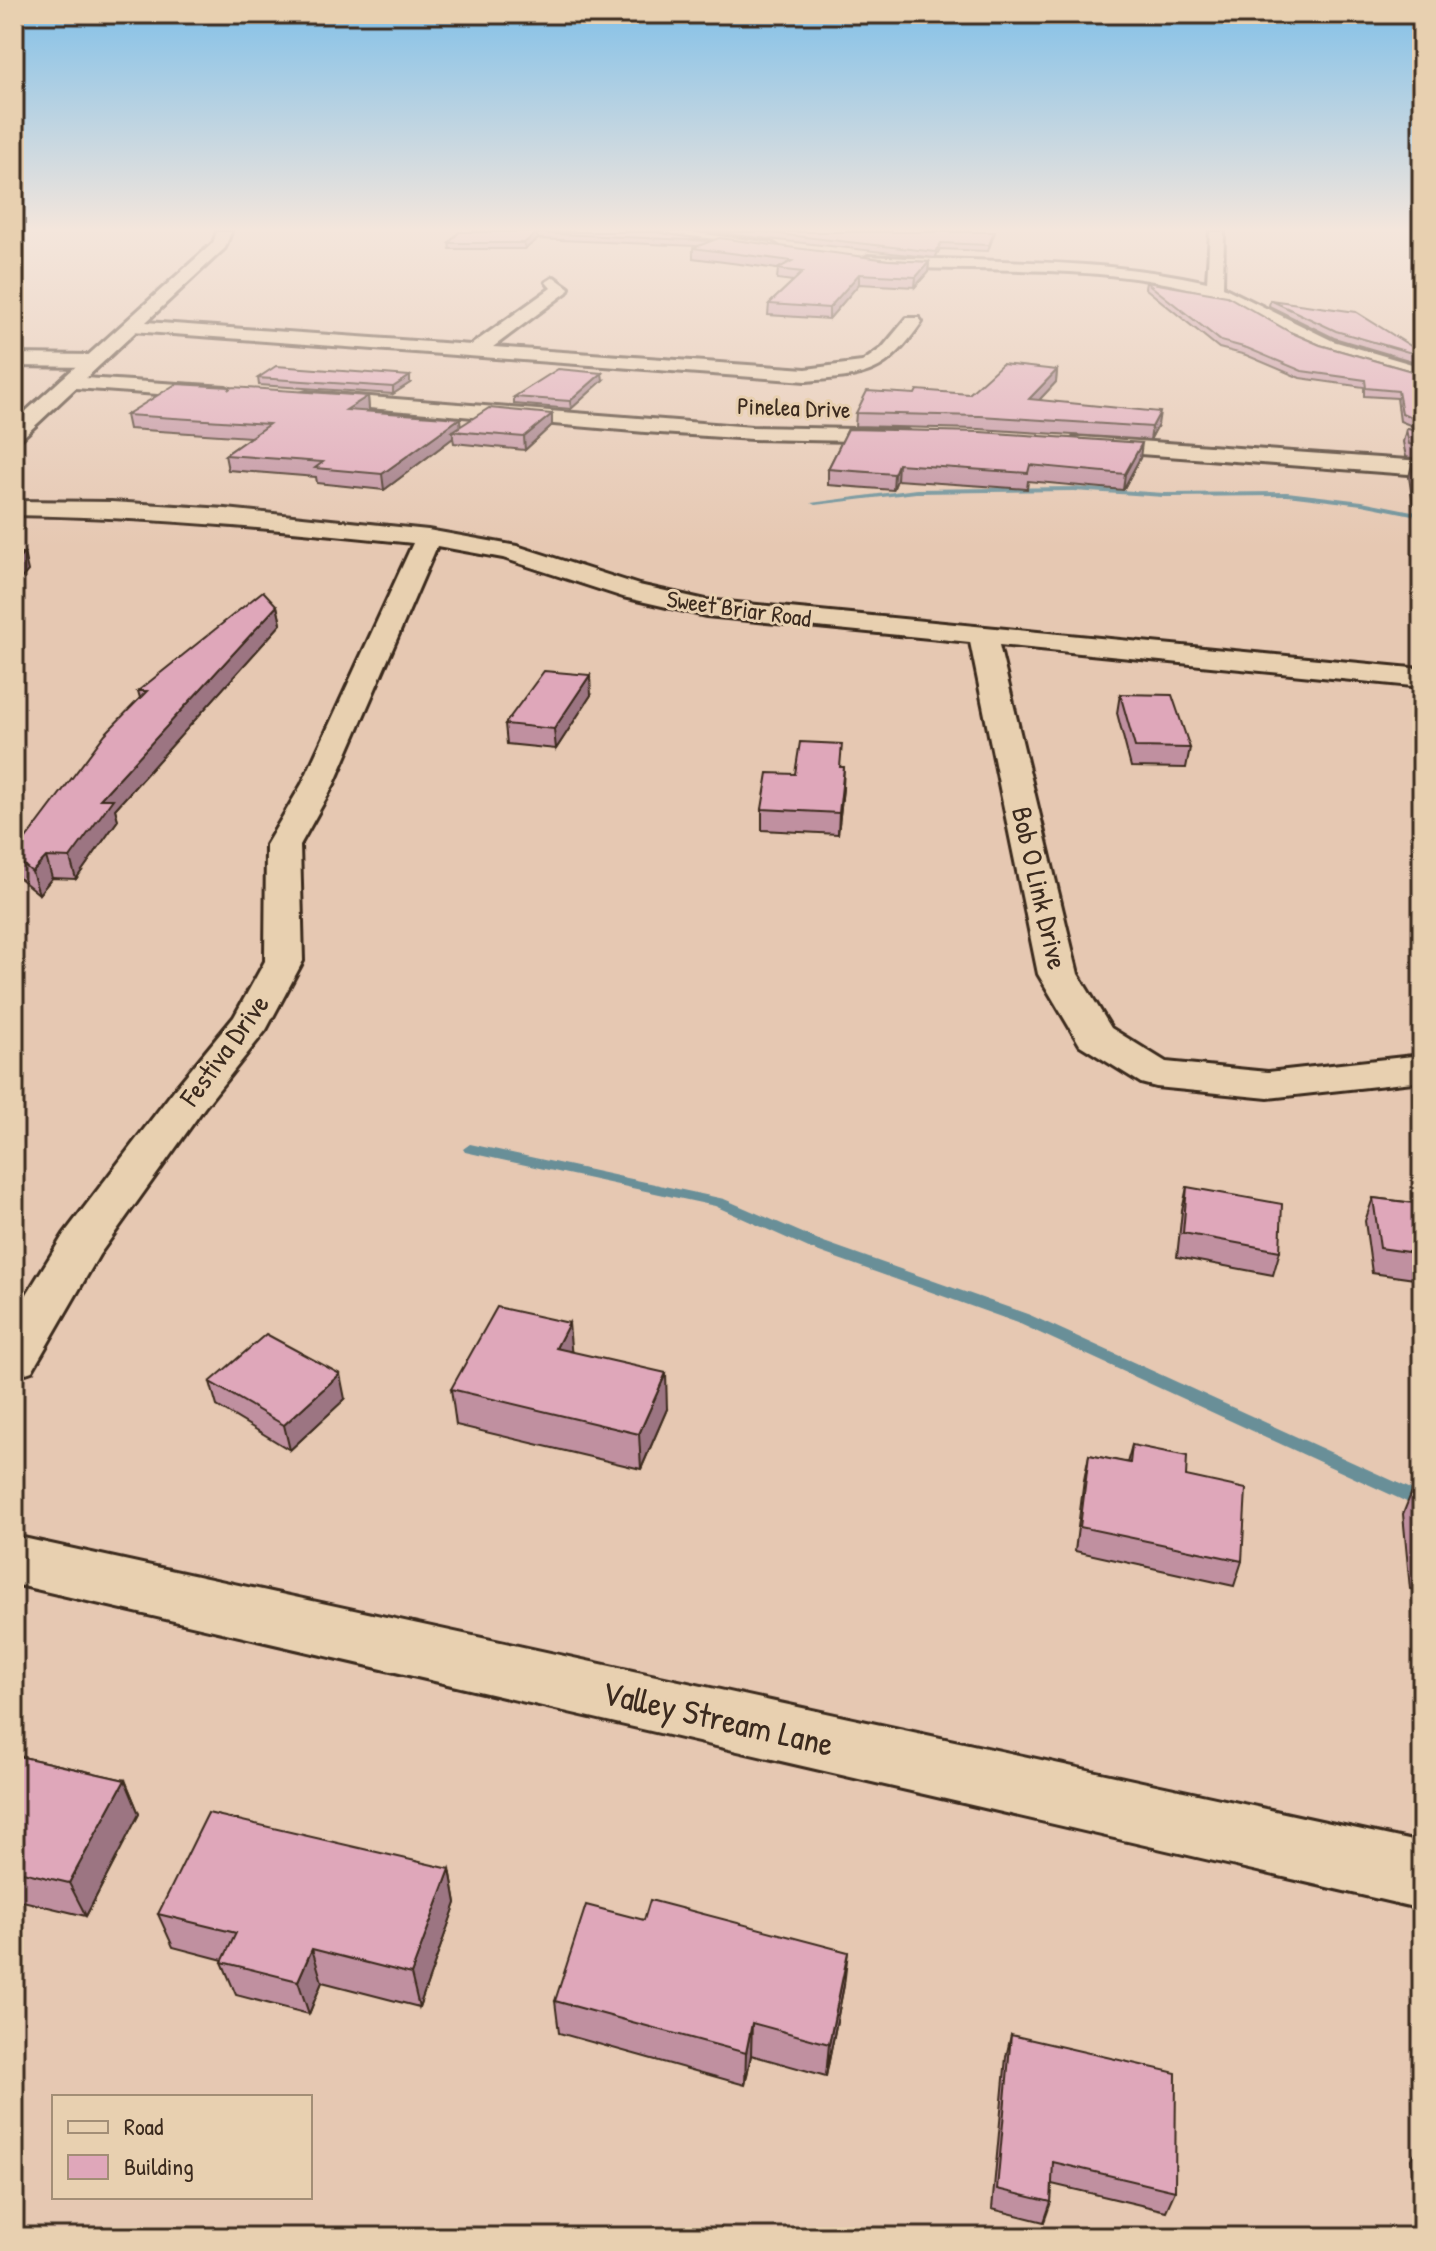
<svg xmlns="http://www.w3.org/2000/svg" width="1436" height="2251" viewBox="0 0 1436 2251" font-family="'Patrick Hand',sans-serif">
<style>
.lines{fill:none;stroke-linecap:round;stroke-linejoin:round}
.stream{fill:#698f98;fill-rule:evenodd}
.street-casing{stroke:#3b2a1e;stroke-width:6}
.secondary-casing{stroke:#3b2a1e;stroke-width:6}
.street{fill:#e8d0b0;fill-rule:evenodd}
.secondary{fill:#e8d0b0;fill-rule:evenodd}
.wall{fill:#c090a0;stroke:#3b2a1e;stroke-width:2}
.shaded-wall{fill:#9c7582;stroke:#3b2a1e;stroke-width:2}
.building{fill:#dfa7ba;stroke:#3b2a1e;stroke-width:2}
.labels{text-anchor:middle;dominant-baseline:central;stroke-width:6;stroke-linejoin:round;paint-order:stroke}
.far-street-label{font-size:24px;fill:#3b2a1e;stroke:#e8d0b0}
.street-label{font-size:28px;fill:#3b2a1e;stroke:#e8d0b0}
.near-street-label{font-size:34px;fill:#3b2a1e;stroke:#e8d0b0}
</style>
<rect width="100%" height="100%" fill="#e6c8b2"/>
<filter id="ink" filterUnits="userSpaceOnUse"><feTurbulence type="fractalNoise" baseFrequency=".0125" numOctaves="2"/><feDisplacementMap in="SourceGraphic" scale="16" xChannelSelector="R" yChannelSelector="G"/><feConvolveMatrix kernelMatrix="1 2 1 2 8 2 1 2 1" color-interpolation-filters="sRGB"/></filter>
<g filter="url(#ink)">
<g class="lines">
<g class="stream">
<polygon points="1074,487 1164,493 1287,492 1362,501 1422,513 1422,517 1362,505 1287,496 1164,497 1074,491 916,493 815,505 811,503 916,489"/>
<polygon points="470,1144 724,1199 821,1241 1030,1315 1422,1494 1422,1509 1018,1323 811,1249 715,1206 465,1152 463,1149"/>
</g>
<g class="street-casing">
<g id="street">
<polygon points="650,232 688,232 772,243 780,248 772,253 657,236"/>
<path d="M1210,232H1224L1223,287L1333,341L1422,367V379C1376,368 1331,357 1289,335C1262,321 1238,301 1208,293C1099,262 980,273 868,266L860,261L868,256C981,263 1096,257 1207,282Z"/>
<path d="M554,277L569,288L567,292L493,347L806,369L862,362L882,348L907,318H919L922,322C885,375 868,376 806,381L132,331L123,326L132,321L471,345L551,288L546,282Z"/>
<polygon points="14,354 91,355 101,361 91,367 14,366"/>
<polygon points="69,377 226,387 236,393 226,399 62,387 59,383 62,379"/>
<polygon points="307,392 752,427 905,430 916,436 905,442 752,439 645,432 300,402 297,398 300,394"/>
<polygon points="1081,437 1422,461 1422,475 1073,449 1070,444 1073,439"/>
<path d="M14,501L111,502L226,509L428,530L517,546L639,585L706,600L1422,669V687L999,645L1078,974L1111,1028L1166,1062L1268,1072L1422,1055V1081L1268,1098L1156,1087L1141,1083L1080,1045L1038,974L970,642L706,616L623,597L503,558L437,546L334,784L300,845L303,961L266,1030L204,1108L99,1255L32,1371L14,1377V1315L64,1234L174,1090L234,1017L265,961L266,845L302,784L413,543C280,529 148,517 14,515Z"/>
<polygon points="14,1536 1422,1843 1422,1909 14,1584"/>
</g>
</g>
<g class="secondary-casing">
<polygon id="secondary" points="217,232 231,232 225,248 22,438 14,439 14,422 213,243"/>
</g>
<use href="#street" class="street"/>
<use href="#secondary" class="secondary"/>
</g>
<g class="wall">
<polygon points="459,232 656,233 888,260 929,262 928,272 915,287 859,284 829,319 768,315 769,304 793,281 777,279 778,269 693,258 693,248 697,246 538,239 525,249 450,249 449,243"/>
<polygon points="708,232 995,232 988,251 940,249 935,258"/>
<polygon points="1146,282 1290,332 1320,345 1422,374 1422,430 1400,421 1397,398 1364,396 1364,387 1300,378 1246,355 1219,348 1145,288"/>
<polygon points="1270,300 1422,353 1422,364 1334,338 1269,306"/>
<polygon points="1057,370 1056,382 1039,400 1158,425 1150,440 979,429 855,426 856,413 915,394 969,394"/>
<polygon points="258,378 410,383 393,394 259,385"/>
<polygon points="603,380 571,409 514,404 514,397"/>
<polygon points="230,388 368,396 369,410 368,411 460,426 552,414 552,425 525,450 454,443 453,438 384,490 317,483 316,477 228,470 225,455 251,437 129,429 126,415"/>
<polygon points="848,429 1140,458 1123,490 1028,481 1027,489 897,480 893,490 828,485 828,469"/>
<polygon points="1406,429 1422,431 1422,460 1406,457 1403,442"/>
<polygon points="1412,464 1422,464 1422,505 1413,504 1409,477"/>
<polygon points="277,606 281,624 115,809 118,820 76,879 52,878 39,894 19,878 14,860 14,855 140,698 138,691"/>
<polygon points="1120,694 1190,748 1186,768 1131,767 1117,713"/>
<polygon points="591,695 556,749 507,744 505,724"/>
<polygon points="841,767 843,788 838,834 762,830 762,809 795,774"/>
<polygon points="1187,1187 1280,1251 1273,1275 1177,1257 1182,1211"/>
<polygon points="1373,1198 1422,1204 1422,1280 1372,1273 1365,1221"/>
<polygon points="571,1352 667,1409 641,1469 456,1425 451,1389"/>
<polygon points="210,1382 345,1399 290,1450 217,1406"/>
<polygon points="1132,1445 1186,1476 1242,1561 1234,1586 1075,1551 1084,1480 1089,1455 1127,1463"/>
<polygon points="1413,1489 1422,1491 1422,1592 1410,1589 1403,1514"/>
<polygon points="14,1755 125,1780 139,1814 86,1916 14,1899"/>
<polygon points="450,1869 456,1903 419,2007 322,1982 309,2014 236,1995 222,1962 223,1960 173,1947 158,1914"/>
<polygon points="844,1985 826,2076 751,2055 745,2085 559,2033 555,2001"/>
<polygon points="1011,2035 1175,2191 1166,2211 1052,2184 1051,2202 1044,2222 992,2209 1006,2057"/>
<polygon points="1422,2142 1422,2237 1418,2237 1411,2159"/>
</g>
<g class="shaded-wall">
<polygon points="537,233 538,239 525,249 524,243"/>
<polygon points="929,262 928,272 915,287 916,277"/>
<polygon points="859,274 859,284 829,319 829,308"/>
<polygon points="1057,370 1056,382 1028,412 1029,399"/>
<polygon points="602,373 603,380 571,409 570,401"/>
<polygon points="410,376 410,383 393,394 393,387"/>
<polygon points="368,396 369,410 348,424 346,410"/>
<polygon points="1160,412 1158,425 1150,440 1152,427"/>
<polygon points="552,414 552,425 525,450 524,437"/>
<polygon points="460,418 461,432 453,431 453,438 384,490 382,474"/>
<polygon points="1142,443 1140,458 1123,490 1125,474"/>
<polygon points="898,464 897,480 893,490 894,474"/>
<polygon points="24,553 28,571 14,587 14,564"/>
<polygon points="277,606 281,624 115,809 118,820 76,879 70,858 100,799"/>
<polygon points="590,675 591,695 556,749 554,729"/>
<polygon points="844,767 843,788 838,834 839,813"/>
<polygon points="46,857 52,878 39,894 32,872"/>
<polygon points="569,1323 572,1359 556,1348"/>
<polygon points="666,1373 667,1409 641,1469 639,1434"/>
<polygon points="340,1374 345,1399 290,1450 284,1425"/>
<polygon points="125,1780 139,1814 86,1916 69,1883"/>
<polygon points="450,1869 456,1903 419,2007 411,1974"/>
<polygon points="312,1949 322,1982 309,2014 298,1981"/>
<polygon points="848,1952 844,1985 826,2076 829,2044"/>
<polygon points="752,2023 751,2055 745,2085 746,2053"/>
</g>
<g class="building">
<polygon points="459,232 655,232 712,241 537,233 524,243 449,243"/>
<polygon points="761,232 994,232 989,245 941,243 936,252"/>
<polygon points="719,238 888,260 929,262 916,277 859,274 829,308 769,304 803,272 777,269 792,261 693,248"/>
<polygon points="1146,282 1227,296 1290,332 1320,345 1422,374 1422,422 1402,413 1398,391 1366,388 1365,380 1302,371 1247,348 1221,341"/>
<polygon points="1270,300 1356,312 1422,353 1422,356 1336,331"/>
<polygon points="1002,364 1057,370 1029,399 1160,412 1152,427 980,416 856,413 867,391 915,394 917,390 969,394"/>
<polygon points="276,366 410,376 393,387 258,378"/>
<polygon points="558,369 602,373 570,401 514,397"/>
<polygon points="176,384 230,387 228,390 232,387 368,396 346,410 460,418 382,474 315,468 323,462 225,455 269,424 126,415"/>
<polygon points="489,408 552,414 524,437 453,431"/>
<polygon points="848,429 980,432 1142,443 1125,474 1030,465 1028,473 898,464 894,474 828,469"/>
<polygon points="1406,429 1422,431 1422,447 1409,444"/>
<polygon points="1412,464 1422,464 1422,492 1416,491"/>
<polygon points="14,553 24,553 14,564"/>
<polygon points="263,591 277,606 100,799 113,799 70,858 46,857 32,872 14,857 14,855 105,734 147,691 138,691"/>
<polygon points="544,671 590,675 554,729 505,724"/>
<polygon points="1120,694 1172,695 1190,748 1135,747"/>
<polygon points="800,742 842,744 840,767 844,767 839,813 762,809 768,773 795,774"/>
<polygon points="1187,1187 1282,1204 1280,1251 1183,1233"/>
<polygon points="1373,1198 1422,1204 1422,1254 1380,1248"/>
<polygon points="497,1307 569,1323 556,1348 666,1373 639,1434 451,1389"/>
<polygon points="266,1334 340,1374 284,1425 210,1382"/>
<polygon points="1132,1445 1187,1456 1186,1476 1246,1489 1242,1561 1080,1527 1089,1455 1130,1463"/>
<polygon points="1413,1489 1422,1491 1422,1565 1421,1565"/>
<polygon points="14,1755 125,1780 69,1883 14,1870"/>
<polygon points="208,1813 450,1869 411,1974 312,1949 298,1981 222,1962 236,1933 158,1914"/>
<polygon points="650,1900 848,1952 829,2044 752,2023 746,2053 555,2001 586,1905 644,1920"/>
<polygon points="1011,2035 1176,2073 1175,2191 1053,2162 1051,2202 997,2189"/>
</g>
</g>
<linearGradient id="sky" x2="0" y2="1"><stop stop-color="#81c0e8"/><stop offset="0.42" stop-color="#f4e6dc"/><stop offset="1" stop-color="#f4e6dc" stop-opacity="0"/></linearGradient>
<rect width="1436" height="547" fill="url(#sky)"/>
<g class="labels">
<g class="far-street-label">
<text transform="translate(794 407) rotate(2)">Pinelea Drive</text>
<text transform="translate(739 608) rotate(8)">Sweet Briar Road</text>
</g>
<g class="street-label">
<text transform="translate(1040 888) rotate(77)">Bob O Link Drive</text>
<text transform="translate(224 1050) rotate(-54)">Festiva Drive</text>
</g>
<g class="near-street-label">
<text transform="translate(718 1718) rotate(13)">Valley Stream Lane</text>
</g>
</g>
<rect width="1436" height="2251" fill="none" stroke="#e8d0b0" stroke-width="48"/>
<rect x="24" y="24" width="1388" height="2203" fill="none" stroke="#3b2a1e" stroke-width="3" filter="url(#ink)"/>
<rect x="52" y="2095" width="260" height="104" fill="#e8d0b0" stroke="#a38e76" stroke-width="2"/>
<rect x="68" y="2121" width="40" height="12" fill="#e8d0b0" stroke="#a38e76" stroke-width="2"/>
<text x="124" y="2135" font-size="24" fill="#3b2a1e">Road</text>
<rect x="68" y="2155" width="40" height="24" fill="#dfa7ba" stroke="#a38e76" stroke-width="2"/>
<text x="124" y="2175" font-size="24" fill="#3b2a1e">Building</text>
</svg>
